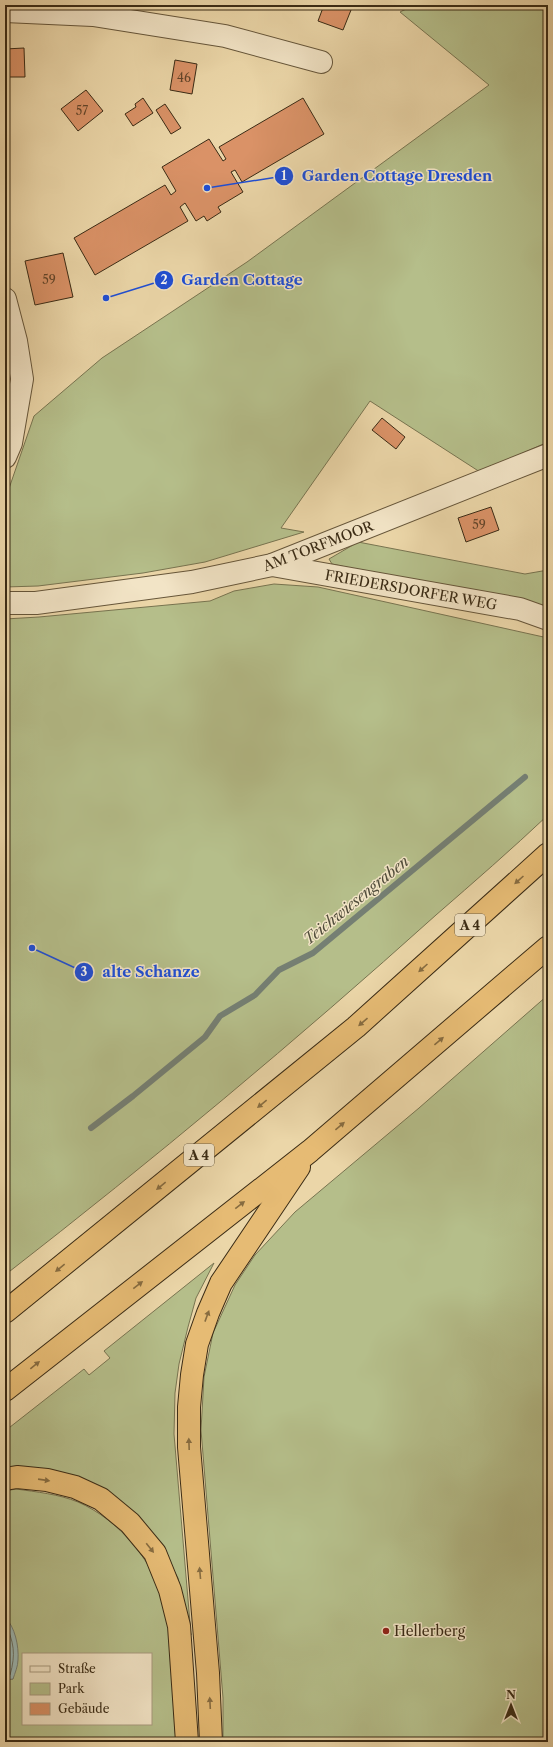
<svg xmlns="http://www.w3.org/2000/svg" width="553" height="1747" viewBox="0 0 553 1747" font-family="'Libre Caslon Text',serif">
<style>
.green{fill:#b5be8a;stroke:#787450;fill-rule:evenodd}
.water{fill:#9cb7b2;stroke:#757f73}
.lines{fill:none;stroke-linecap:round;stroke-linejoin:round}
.shore{stroke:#6b7164;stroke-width:1}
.stream{stroke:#757f73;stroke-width:6}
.building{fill:#da9267;stroke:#3a2b15}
.minor-casing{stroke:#66563a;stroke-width:24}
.highway-casing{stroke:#3a2b15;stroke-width:24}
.minor{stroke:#f2e4c6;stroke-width:22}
.highway{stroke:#e6bb74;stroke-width:22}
.oneway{fill:#876c40}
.poi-dot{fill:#8f2418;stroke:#f2e4c6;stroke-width:1.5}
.labels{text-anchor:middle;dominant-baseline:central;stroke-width:3;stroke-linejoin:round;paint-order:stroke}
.number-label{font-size:12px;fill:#62452a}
.shield{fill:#f2e4c6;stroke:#71624a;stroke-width:1}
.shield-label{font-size:13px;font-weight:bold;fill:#3a2b15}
.street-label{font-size:14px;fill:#3a2b15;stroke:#f2e4c6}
.poi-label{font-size:14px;fill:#3a2b15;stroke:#f2e4c6;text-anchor:start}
.water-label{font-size:15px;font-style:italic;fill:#524e3c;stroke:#f2e4c6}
.leader{fill:none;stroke:#1d4ed8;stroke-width:1.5}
.callout-dot{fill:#1d4ed8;stroke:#f2e4c6;stroke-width:1.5}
.mark-label{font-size:12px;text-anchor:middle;font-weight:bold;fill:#fff}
.callout-label{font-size:15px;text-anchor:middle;font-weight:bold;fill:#1d4ed8;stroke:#f2e4c6;stroke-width:3;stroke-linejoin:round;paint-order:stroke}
</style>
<rect width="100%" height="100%" fill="#ebd6a8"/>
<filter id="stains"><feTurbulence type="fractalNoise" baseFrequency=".005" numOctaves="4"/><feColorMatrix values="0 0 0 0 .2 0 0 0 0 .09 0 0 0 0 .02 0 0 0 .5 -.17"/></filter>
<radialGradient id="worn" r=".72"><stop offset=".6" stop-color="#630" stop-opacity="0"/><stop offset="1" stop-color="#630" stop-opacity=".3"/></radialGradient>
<g class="green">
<polygon points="414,5 548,5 548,442 480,472 370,401 281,528 304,532 205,562 143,573 38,586 5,587 5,500 34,416 102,358 247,262 489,85 400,12"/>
<polygon points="358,542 525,574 548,570 548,611 332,564 329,559"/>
<path d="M274,584L318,587L548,638V815C512,849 474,882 436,915C297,1040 153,1160 5,1275V619L39,617L210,601L234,591Z"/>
<polygon points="548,995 548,1742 223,1742 223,1698 201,1430 204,1377 213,1333 235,1285 255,1255 295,1212 419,1108"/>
<polygon points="214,1263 196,1298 188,1327 179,1364 175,1393 174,1434 191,1635 178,1578 157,1539 132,1510 103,1490 5,1470 5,1431 84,1369 89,1375 110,1358 104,1351"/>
<path d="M16,1489C37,1492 58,1494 78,1502C119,1520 153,1560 164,1603C169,1623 170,1643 171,1663C173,1690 174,1716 176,1742H5V1680L13,1679L9,1621L5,1617V1491ZM23,1654H151V1724H23Z"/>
</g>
<path class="water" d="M5,1617C15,1627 19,1646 18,1660C18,1666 15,1673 13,1679L5,1680Z"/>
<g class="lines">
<path class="shore" d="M5,1623C14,1642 16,1654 10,1675L5,1676"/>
<polyline class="stream" points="91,1128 133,1096 205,1037 220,1016 255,995 279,970 313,953 525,777"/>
</g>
<g class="building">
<polygon points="324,5 353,5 343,30 318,21"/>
<polygon points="24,48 25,77 5,77 5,49"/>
<polygon points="175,60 197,64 192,94 170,90"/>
<polygon points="86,90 103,111 78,131 61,109"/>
<polygon points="143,98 153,113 133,126 125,114 136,107 135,104"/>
<polygon points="303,98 324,134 242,182 235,170 231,172 243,192 218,207 221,212 207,221 204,216 196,221 185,203 180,207 188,221 95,275 74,238 165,185 171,195 176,191 162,167 209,139 223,161 226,159 219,147"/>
<polygon points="165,104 181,128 171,134 156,110"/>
<polygon points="63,253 73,297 35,305 25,261"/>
<polygon points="382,418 405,437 396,449 372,430"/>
<polygon points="491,507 499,530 466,542 458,518"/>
</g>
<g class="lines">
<g class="minor-casing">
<g id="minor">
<polyline points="5,11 93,15 225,36 321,62"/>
<polyline points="5,299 16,341 22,379 11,443 5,457"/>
<polyline points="272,565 520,609 548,619"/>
<polyline points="5,603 36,603 192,582 272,565 548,455"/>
</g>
</g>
<g class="highway-casing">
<g id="highway">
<polyline points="5,1312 356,1027 548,854"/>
<polyline points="5,1390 310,1151 548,947"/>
<polyline points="5,1479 17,1477 47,1480 75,1487 101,1499 130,1523 155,1553 170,1590 179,1626 187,1742"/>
<polyline points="211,1742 208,1673 189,1447 189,1407 192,1375 197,1344 208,1313 221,1283 299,1167"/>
</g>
</g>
<use href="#minor" class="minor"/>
<use href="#highway" class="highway"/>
</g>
<defs><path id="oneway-solid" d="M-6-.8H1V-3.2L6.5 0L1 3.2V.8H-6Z"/></defs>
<g class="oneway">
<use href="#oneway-solid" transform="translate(519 880) rotate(138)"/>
<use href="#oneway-solid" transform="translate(423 968) rotate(138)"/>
<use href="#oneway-solid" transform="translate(363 1022) rotate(139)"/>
<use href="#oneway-solid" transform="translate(439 1041) rotate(-40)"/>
<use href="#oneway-solid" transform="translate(262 1104) rotate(141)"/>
<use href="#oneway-solid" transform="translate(340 1126) rotate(-40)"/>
<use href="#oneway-solid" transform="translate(161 1186) rotate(141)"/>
<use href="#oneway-solid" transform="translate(240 1205) rotate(-38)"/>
<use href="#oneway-solid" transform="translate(60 1268) rotate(141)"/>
<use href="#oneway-solid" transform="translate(138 1285) rotate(-38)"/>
<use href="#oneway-solid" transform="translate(207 1316) rotate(-70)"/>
<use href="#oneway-solid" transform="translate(35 1365) rotate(-39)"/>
<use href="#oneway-solid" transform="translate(189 1444) rotate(-92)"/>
<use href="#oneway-solid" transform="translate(44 1480) rotate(8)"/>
<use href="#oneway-solid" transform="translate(150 1548) rotate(51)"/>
<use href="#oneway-solid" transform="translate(200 1573) rotate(-95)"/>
<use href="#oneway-solid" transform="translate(210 1703) rotate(-93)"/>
</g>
<circle class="poi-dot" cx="386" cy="1631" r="4"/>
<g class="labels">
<g class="number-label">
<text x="184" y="77">46</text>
<text x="82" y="110">57</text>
<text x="49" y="279">59</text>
<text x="479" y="524">59</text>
</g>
<g class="shield">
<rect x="455" y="914" width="30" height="22" rx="3"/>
<rect x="184" y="1144" width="30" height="22" rx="3"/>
</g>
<g class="shield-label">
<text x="470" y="925">A 4</text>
<text x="199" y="1155">A 4</text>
</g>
<g class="street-label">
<text transform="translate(318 546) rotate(-21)">AM TORFMOOR</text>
<text transform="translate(411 590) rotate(10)">FRIEDERSDORFER WEG</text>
</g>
<g class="poi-label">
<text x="394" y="1631">Hellerberg</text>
</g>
<g class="water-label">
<text transform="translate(356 900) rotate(-39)">Teichwiesengraben</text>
</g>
</g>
<path class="leader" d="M207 188L284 176M106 298L164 280M32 948L84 972"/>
<g class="callout-dot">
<circle cx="207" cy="188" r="4"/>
<circle cx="106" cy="298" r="4"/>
<circle cx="32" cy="948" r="4"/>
<circle cx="284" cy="176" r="10"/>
<circle cx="164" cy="280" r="10"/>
<circle cx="84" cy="972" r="10"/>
</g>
<g class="mark-label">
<text x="284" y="180">1</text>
<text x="164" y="284">2</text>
<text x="84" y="976">3</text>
</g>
<g class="callout-label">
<text x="397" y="181">Garden Cottage Dresden</text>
<text x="242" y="285">Garden Cottage</text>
<text x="151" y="977">alte Schanze</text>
</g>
<rect width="553" height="1747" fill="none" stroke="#ebd6a8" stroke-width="20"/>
<rect x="6" y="6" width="541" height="1735" fill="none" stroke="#3a2b15" stroke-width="2"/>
<rect x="10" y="10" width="533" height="1727" fill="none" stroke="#3a2b15"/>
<rect x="22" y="1653" width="130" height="72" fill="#f2e4c6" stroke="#a89a7f"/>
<rect x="30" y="1666" width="20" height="6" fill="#f2e4c6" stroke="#a89a7f"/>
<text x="58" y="1673" font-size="12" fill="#3a2b15">Straße</text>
<rect x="30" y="1683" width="20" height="12" fill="#b5be8a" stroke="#a89a7f"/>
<text x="58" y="1693" font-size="12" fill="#3a2b15">Park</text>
<rect x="30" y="1703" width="20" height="12" fill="#da9267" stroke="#a89a7f"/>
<text x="58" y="1713" font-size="12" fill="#3a2b15">Gebäude</text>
<g transform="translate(511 1705)" stroke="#f2e4c6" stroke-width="3" paint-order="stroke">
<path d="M0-3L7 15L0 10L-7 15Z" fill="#3a2b15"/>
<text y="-6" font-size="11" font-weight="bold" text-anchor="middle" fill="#3a2b15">N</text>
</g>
<rect width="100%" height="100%" filter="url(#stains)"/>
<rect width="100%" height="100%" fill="url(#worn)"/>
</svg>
